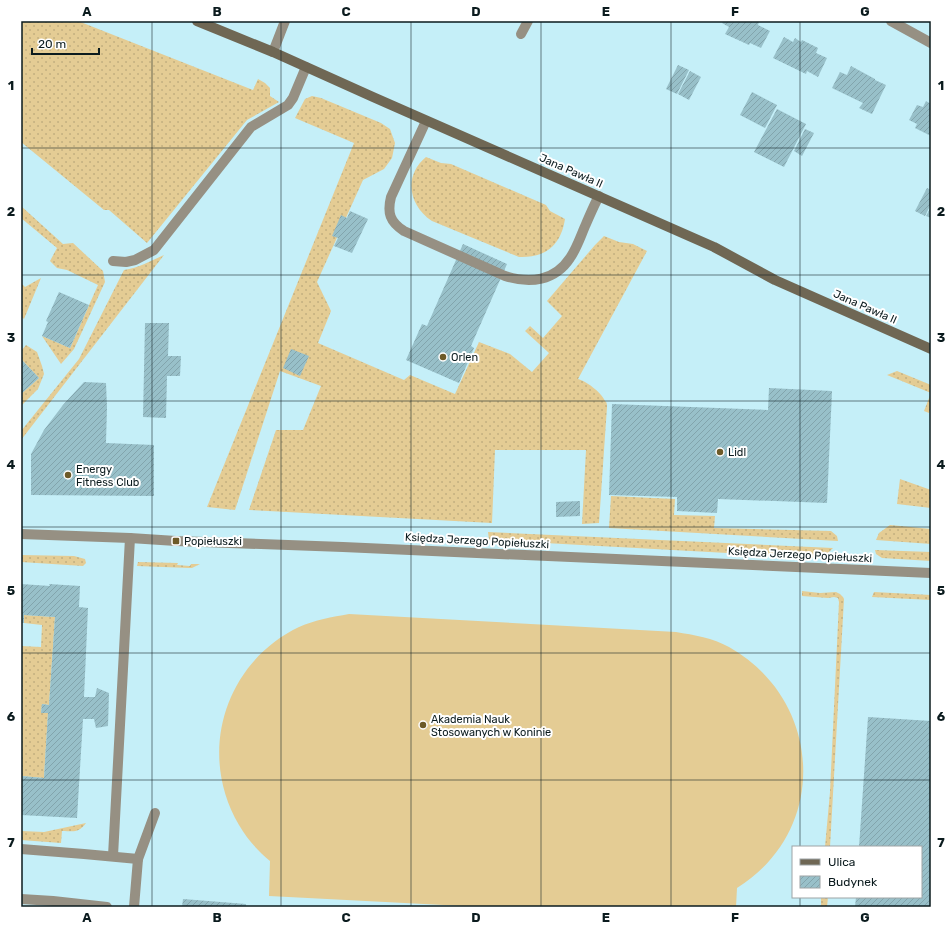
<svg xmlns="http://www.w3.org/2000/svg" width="952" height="928" viewBox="0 0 952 928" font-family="Rubik,sans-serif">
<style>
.grass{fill:url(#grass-dots)}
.pitch{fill:#e4cc94}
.building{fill:url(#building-hatch)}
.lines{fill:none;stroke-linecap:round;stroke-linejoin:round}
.lane{stroke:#969083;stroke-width:10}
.street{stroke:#969083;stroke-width:10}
.secondary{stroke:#6f6754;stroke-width:10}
.grid{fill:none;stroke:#0b1b1e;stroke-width:1;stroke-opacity:0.55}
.poi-dot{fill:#6d5a28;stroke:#fff;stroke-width:1.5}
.labels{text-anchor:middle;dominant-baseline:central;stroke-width:4;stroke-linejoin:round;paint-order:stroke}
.street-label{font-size:11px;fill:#0b1b1e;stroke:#fff}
.poi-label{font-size:11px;fill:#0b1b1e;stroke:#fff;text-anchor:start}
.neatline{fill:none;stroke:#0b1b1e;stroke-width:1.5}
.grid-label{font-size:13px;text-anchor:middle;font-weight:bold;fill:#0b1b1e}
</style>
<defs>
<pattern id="grass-dots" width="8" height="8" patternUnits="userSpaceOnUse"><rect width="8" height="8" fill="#e4cc94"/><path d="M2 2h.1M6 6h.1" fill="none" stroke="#c2af7f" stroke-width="1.8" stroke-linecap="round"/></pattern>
<pattern id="building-hatch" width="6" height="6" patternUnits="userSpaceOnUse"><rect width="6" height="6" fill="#98c0c9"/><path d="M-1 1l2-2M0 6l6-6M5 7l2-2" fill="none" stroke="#82a4ac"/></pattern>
</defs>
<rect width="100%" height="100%" fill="#c5eff8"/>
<g class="grass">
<polygon points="21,21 78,21 253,90 258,79 265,83 270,88 270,96 279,102 247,120 147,243 109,210 104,210 21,142"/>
<path d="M312,96L321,98L381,123L390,129L395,143L392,158L384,169L363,180L317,282L331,311L318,343L404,380L410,375L455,394L479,342L510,354L532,372L549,353L525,331L530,326L543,338L562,316L547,301L595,245L604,236L619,242L633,244L647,251L578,379C586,381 601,392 605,401C607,402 607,405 607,407L599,523L582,524L586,450H495L492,523L249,510L276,430H303L321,386L280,371L235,510L207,507L354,143L295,118L305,99Z"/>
<path d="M426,157L441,163L451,164L546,205L550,211L565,219C561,245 546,258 519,257L432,221C409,206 403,176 426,157Z"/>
<polygon points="21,206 63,244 73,243 103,271 105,282 74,349 61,364 42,336 70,348 98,285 67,270 57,268 50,261 57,248 21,218"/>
<path d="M164,255L21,440V431L79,359L124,270C138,268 151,261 164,255Z"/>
<polygon points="41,278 24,319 21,316 21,283 25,287"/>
<polygon points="26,345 37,352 42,366 44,374 38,389 21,406 21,394 39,378 21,359 21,351"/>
<polygon points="897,371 931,385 931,408 929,413 924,411 931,393 887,375"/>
<polygon points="900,479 931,490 931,508 897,504"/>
<polygon points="611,496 675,499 674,515 715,516 714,528 831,531 837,536 838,541 609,528"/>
<polygon points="890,525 931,529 931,528 931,544 876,540 879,533"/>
<polygon points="488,532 833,548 826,555 819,558 489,540"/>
<polygon points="875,550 931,552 931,561 882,558 876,554"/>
<polygon points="21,555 74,556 85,559 86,563 83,566 21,562"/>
<polygon points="138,562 178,563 177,565 190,566 191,564 200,564 192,568 189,568 137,566"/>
<polygon points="802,591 820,593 836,592 840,594 843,597 844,599 830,847 825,847 830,792 839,602 838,598 834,597 828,598 802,596"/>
<polygon points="874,592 931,595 931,600 872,597"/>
<polygon points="24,615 55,617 49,705 42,704 41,713 48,713 44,778 21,776 21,646 41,647 42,625 24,623"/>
<path d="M86,823C78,834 73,831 62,831L61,843L21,840V831L44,832Z"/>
<polygon points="821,897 828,897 827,907 821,907"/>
</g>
<path class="pitch" d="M349,614L676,632C694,635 713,638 729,647C823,700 830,830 737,888L736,907H482L269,896L270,861C258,851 247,839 239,825C197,754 224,663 299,627C315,620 332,617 349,614Z"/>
<g class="building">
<polygon points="723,21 758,21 759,22 758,25 770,31 761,48 750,43 749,45 725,34 729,27 722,23"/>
<polygon points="784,37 793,42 795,38 801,42 802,40 818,48 816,53 827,58 818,77 807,71 806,74 773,58"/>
<polygon points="678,65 689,70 677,94 666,89"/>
<polygon points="851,66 875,79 875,80 886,85 872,114 859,108 863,103 832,88 840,72 847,75"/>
<polygon points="690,71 701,77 689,100 678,94"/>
<polygon points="752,92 777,105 765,128 740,115"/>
<polygon points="926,101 931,104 931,136 915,128 917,124 909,120 917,105 923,107"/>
<polygon points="777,109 806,124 784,167 754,152"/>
<polygon points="805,129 814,133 802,156 794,151"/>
<polygon points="927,188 931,190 931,204 925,216 915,211"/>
<polygon points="931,207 931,218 926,216"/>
<polygon points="350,211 368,219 352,253 334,246 338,238 332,236 341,215 347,218"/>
<polygon points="463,244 507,264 471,346 474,348 459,383 406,360 422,324 427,326"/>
<polygon points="59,292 89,305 70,348 42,336 48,322 46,321"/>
<polygon points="145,323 169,323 168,356 181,356 180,376 167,376 166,418 143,417"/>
<polygon points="291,349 309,356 300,376 283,368"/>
<polygon points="21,359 39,378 21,394"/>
<polygon points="84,382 106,383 107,407 106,443 154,445 154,496 31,495 31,454 44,430 63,405"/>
<polygon points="769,388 832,391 827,503 718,499 717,513 677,511 677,497 609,495 612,404 768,410"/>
<polygon points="580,501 580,516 556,517 556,502"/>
<polygon points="21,584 50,586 49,584 80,586 79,607 88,608 84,697 95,697 97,688 109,693 108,726 96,728 94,719 83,719 77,818 21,815 21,776 44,778 48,713 41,713 42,704 49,705 55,617 24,615 24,623 21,623"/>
<polygon points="868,717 931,721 931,907 855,907 856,897 921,897 921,847 859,847"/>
<polygon points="183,899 246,904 246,907 182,907"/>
</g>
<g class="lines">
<g class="lane">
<path d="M426,121L391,197C387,213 390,222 404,231L505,276C530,284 555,281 570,258C577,248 581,235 586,224C590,215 594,205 599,196"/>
<polyline points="113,261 126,262 135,260 154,250 251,127 288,105 293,98 306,67"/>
<polyline points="21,849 84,854 138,859"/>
<polyline points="113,856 130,538"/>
<polyline points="21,899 53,901 107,907"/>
<polyline points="134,907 138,859 155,813"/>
</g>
<g class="street">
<polyline points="891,21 931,43"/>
<polyline points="521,34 528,21"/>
<polyline points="273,52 285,21"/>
<polyline points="21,534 130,538 176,541 343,547 931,573"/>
</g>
<polyline class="secondary" points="197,21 273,52 373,97 714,247 775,280 931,349"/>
</g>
<path class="grid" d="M152,21V907M281,21V907M411,21V907M541,21V907M671,21V907M800,21V847M21,148H931M21,275H931M21,401H931M21,527H931M21,653H931M21,780H931M800,897V907"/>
<g class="poi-dot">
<circle cx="443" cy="357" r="4"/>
<circle cx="720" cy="452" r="4"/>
<circle cx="68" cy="475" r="4"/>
<rect x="172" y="537" width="8" height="8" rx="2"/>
<circle cx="423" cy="725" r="4"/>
</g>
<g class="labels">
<g class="street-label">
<text transform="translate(571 171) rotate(24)">Jana Pawła II</text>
<text transform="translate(865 307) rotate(24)">Jana Pawła II</text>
<text transform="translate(477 541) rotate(3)">Księdza Jerzego Popiełuszki</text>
<text transform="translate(800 555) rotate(3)">Księdza Jerzego Popiełuszki</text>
</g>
<g class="poi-label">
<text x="451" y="357">Orlen</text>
<text x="728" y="452">Lidl</text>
<text x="76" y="469">Energy<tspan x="76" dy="13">Fitness Club</tspan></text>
<text x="184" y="541">Popiełuszki</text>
<text x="431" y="719">Akademia Nauk<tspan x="431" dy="13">Stosowanych w Koninie</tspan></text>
</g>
</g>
<rect width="952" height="928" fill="none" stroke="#ffffff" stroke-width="44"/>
<rect x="792" y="846" width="130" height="52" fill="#ffffff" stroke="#9da4a5"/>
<rect x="800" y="859" width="20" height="6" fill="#6f6754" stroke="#9da4a5"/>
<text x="828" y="866" font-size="12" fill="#0b1b1e">Ulica</text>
<rect x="800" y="876" width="20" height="12" fill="url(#building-hatch)" stroke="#9da4a5"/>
<text x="828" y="886" font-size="12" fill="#0b1b1e">Budynek</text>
<path d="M32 48v6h67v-6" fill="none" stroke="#0b1b1e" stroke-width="2"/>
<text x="38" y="48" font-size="12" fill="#0b1b1e" stroke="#ffffff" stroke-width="3" paint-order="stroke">20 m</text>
<rect x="22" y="22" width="908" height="884" class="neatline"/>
<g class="grid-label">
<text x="87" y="16">A</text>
<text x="217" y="16">B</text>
<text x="346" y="16">C</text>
<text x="476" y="16">D</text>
<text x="606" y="16">E</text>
<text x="735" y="16">F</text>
<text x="865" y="16">G</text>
<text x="11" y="90">1</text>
<text x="941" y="90">1</text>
<text x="11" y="216">2</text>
<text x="941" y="216">2</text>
<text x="11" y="342">3</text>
<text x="941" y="342">3</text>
<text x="11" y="469">4</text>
<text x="941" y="469">4</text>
<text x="11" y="595">5</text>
<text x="941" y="595">5</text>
<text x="11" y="721">6</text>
<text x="941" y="721">6</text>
<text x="11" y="847">7</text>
<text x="941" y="847">7</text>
<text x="87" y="922">A</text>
<text x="217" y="922">B</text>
<text x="346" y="922">C</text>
<text x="476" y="922">D</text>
<text x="606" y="922">E</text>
<text x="735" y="922">F</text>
<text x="865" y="922">G</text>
</g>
</svg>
